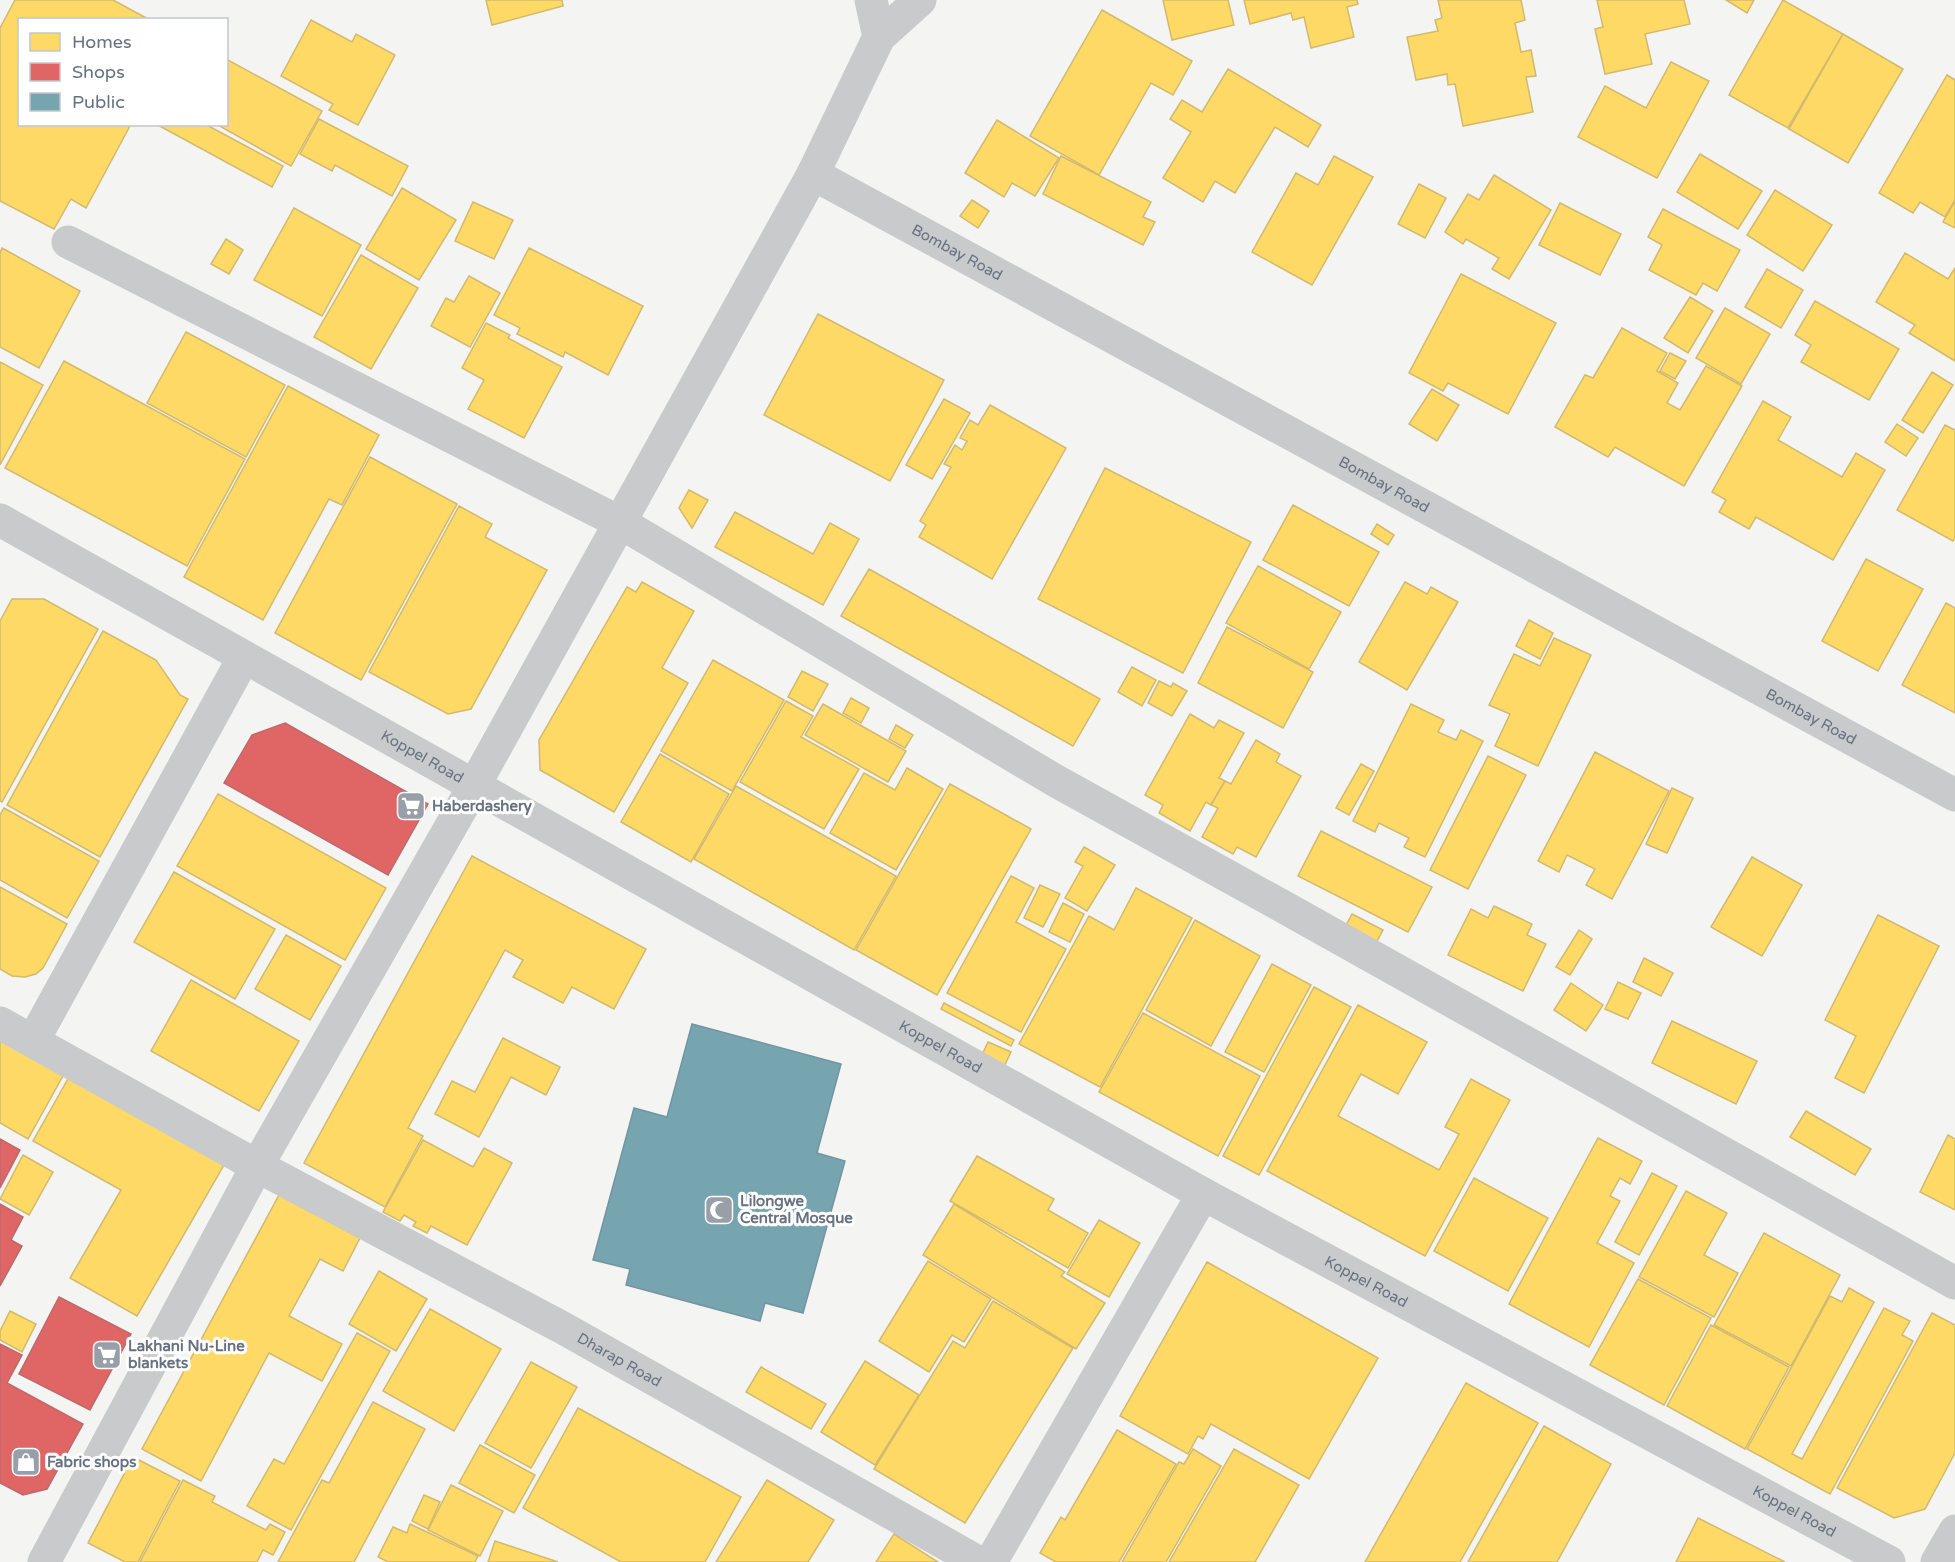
<svg xmlns="http://www.w3.org/2000/svg" width="1955" height="1562" viewBox="0 0 1955 1562" font-family="'Varela Round',sans-serif">
<style>
.homes{fill:#ffd966;stroke:#d1ba6e;stroke-width:1.5}
.shops{fill:#e06666;stroke:#bc696e;stroke-width:1.5}
.public{fill:#76a5af;stroke:#7295a1;stroke-width:1.5}
.lines{fill:none;stroke-linecap:round;stroke-linejoin:round}
.minor{stroke:#c9cacb;stroke-width:33}
.labels{text-anchor:middle;dominant-baseline:central;stroke-width:6;stroke-linejoin:round;paint-order:stroke}
.street-label{font-size:15px;fill:#677180;stroke:#fff}
.poi-label{font-size:15px;font-weight:bold;fill:#677180;stroke:#fff;text-anchor:start}
</style>
<rect width="100%" height="100%" fill="#f4f4f3"/>
<g class="homes">
<polygon points="15,0 113,0 150,20 20,20 20,124 131,124 86,208 71,199 54,229 0,201 0,28"/>
<polygon points="486,0 562,0 563,6 492,25"/>
<polygon points="1163,0 1228,0 1234,25 1172,40"/>
<polygon points="1244,0 1357,0 1358,4 1347,7 1354,37 1311,48 1304,17 1293,20 1291,13 1250,24"/>
<polygon points="1438,0 1521,0 1525,20 1515,23 1521,52 1531,50 1536,76 1526,77 1533,112 1463,126 1455,84 1448,85 1447,74 1416,80 1407,37 1438,31 1435,20 1442,18"/>
<polygon points="1597,0 1684,0 1690,24 1645,34 1652,64 1605,74 1595,29 1603,27"/>
<polygon points="1726,0 1754,0 1747,13"/>
<polygon points="1783,0 1843,34 1788,128 1729,95"/>
<polygon points="1102,10 1192,61 1173,95 1151,83 1099,175 1030,136"/>
<polygon points="311,20 352,42 356,34 395,55 358,125 329,110 333,104 281,76"/>
<polygon points="1843,34 1903,69 1848,163 1789,129"/>
<polygon points="226,59 322,111 291,166 216,124 226,124"/>
<polygon points="1671,62 1709,81 1657,178 1578,137 1605,86 1646,108"/>
<polygon points="1228,69 1321,125 1308,147 1275,127 1235,193 1215,181 1203,202 1163,178 1191,132 1170,119 1182,100 1202,112"/>
<polygon points="1947,75 1955,80 1955,200 1945,217 1920,202 1913,213 1879,193"/>
<polygon points="319,119 408,166 392,196 335,165 332,171 300,154"/>
<polygon points="997,120 1059,158 1035,196 1012,183 1004,197 965,173"/>
<polygon points="156,124 205,124 283,166 272,187"/>
<polygon points="1700,154 1762,191 1738,229 1677,192"/>
<polygon points="1061,156 1151,202 1143,217 1155,222 1143,245 1043,194"/>
<polygon points="1334,156 1373,177 1312,285 1252,252 1296,173 1318,185"/>
<polygon points="1494,175 1551,210 1509,279 1492,269 1499,258 1466,239 1463,244 1445,232 1468,194 1479,200"/>
<polygon points="1419,184 1446,198 1425,238 1398,224"/>
<polygon points="402,188 456,220 419,280 366,249"/>
<polygon points="1775,190 1832,225 1803,271 1747,235"/>
<polygon points="972,200 989,211 978,228 960,216"/>
<polygon points="1955,201 1955,228 1943,222"/>
<polygon points="473,202 513,220 494,259 455,241"/>
<polygon points="1560,203 1621,234 1600,275 1539,245"/>
<polygon points="294,208 361,245 322,316 254,280"/>
<polygon points="1663,209 1740,250 1717,291 1703,283 1696,295 1649,270 1662,245 1648,237"/>
<polygon points="226,239 243,250 229,274 211,264"/>
<polygon points="2,248 80,291 39,368 0,347 0,253"/>
<polygon points="529,248 643,306 608,375 565,352 563,357 517,334 520,328 494,315"/>
<polygon points="1905,253 1948,279 1955,268 1955,361 1909,333 1915,325 1876,302"/>
<polygon points="361,255 418,288 371,369 314,337"/>
<polygon points="1767,269 1803,290 1781,328 1745,307"/>
<polygon points="1461,274 1556,323 1508,414 1448,383 1443,391 1409,373"/>
<polygon points="469,276 500,293 470,347 431,326 446,298 454,302"/>
<polygon points="1690,297 1713,311 1688,353 1664,338"/>
<polygon points="1815,301 1899,349 1869,400 1801,362 1811,345 1795,335"/>
<polygon points="1725,308 1770,334 1741,384 1696,358"/>
<polygon points="818,314 944,380 890,481 764,415"/>
<polygon points="486,323 510,335 508,338 562,367 524,438 468,409 484,380 462,368"/>
<polygon points="1622,328 1667,353 1657,371 1678,383 1667,403 1680,410 1706,366 1742,386 1684,486 1615,447 1608,457 1555,427 1585,375 1593,378"/>
<polygon points="186,332 285,385 246,457 147,403"/>
<polygon points="1670,353 1686,361 1675,379 1660,371"/>
<polygon points="64,361 245,459 187,566 5,468"/>
<polygon points="0,362 43,385 0,465"/>
<polygon points="1932,372 1953,385 1923,433 1902,420"/>
<polygon points="288,386 379,435 342,505 329,499 263,620 184,577"/>
<polygon points="1432,389 1459,405 1437,441 1409,424"/>
<polygon points="944,399 970,413 932,479 906,465"/>
<polygon points="1763,401 1791,417 1778,440 1842,477 1856,453 1885,470 1833,560 1756,517 1749,529 1719,512 1726,500 1712,492"/>
<polygon points="990,405 1066,448 992,579 919,537 926,525 920,521 951,467 944,464 955,445 962,450 967,441 960,438 970,420 978,425"/>
<polygon points="1897,424 1918,438 1906,456 1885,442"/>
<polygon points="1945,425 1955,430 1955,538 1953,541 1897,510"/>
<polygon points="370,457 457,504 361,680 275,633"/>
<polygon points="1105,468 1251,542 1183,673 1038,599"/>
<polygon points="689,490 708,500 692,528 679,508"/>
<polygon points="1293,505 1379,552 1349,606 1263,560"/>
<polygon points="459,506 492,524 485,537 547,570 471,709 448,714 369,672"/>
<polygon points="735,512 813,554 830,523 859,539 823,605 715,547"/>
<polygon points="1377,524 1394,535 1388,545 1371,534"/>
<polygon points="1866,559 1923,589 1878,671 1822,641"/>
<polygon points="1258,566 1341,612 1309,669 1226,623"/>
<polygon points="869,569 1100,699 1073,746 841,616"/>
<polygon points="642,582 694,611 662,668 688,683 614,812 540,770 539,740 627,587 636,592"/>
<polygon points="1405,582 1427,594 1431,587 1458,602 1407,690 1359,662"/>
<polygon points="12,599 44,599 98,629 2,802 0,801 0,621"/>
<polygon points="1946,603 1955,608 1955,713 1902,685"/>
<polygon points="1529,620 1553,633 1540,659 1516,646"/>
<polygon points="1227,627 1313,672 1283,728 1198,683"/>
<polygon points="103,631 156,660 180,695 188,699 100,857 7,805"/>
<polygon points="1554,638 1591,655 1538,766 1495,746 1510,714 1489,705 1514,654 1540,666"/>
<polygon points="713,660 784,700 732,791 661,751"/>
<polygon points="1132,667 1156,680 1142,706 1118,692"/>
<polygon points="802,671 828,684 813,711 788,697"/>
<polygon points="1159,681 1171,687 1173,683 1187,691 1172,716 1148,703"/>
<polygon points="851,698 869,708 861,723 843,713"/>
<polygon points="786,701 813,716 801,737 859,769 824,829 740,782"/>
<polygon points="823,704 906,751 888,782 805,735"/>
<polygon points="1411,704 1444,720 1438,732 1456,740 1461,730 1483,741 1425,857 1404,847 1409,838 1379,823 1375,832 1353,821"/>
<polygon points="1190,714 1214,728 1219,720 1244,733 1219,778 1225,781 1211,805 1206,802 1190,831 1159,813 1163,805 1145,795"/>
<polygon points="896,725 913,735 905,748 889,739"/>
<polygon points="1256,740 1280,754 1276,762 1301,776 1256,857 1237,847 1233,854 1202,837 1218,808 1211,805 1225,781 1231,784"/>
<polygon points="1595,752 1669,791 1612,899 1586,885 1595,869 1567,855 1559,872 1538,861"/>
<polygon points="660,754 729,794 691,862 621,822"/>
<polygon points="1488,756 1526,775 1468,889 1430,870"/>
<polygon points="1361,764 1374,771 1349,815 1336,808"/>
<polygon points="907,768 943,789 896,870 830,833 864,773 895,790"/>
<polygon points="950,784 1031,829 937,995 856,950"/>
<polygon points="736,786 896,876 854,950 694,859"/>
<polygon points="1672,788 1693,798 1667,853 1646,844"/>
<polygon points="218,794 386,888 345,960 177,866"/>
<polygon points="4,808 99,861 67,918 0,880 0,815"/>
<polygon points="1321,831 1432,887 1408,932 1298,876"/>
<polygon points="1084,847 1115,865 1087,911 1065,898 1083,866 1075,862"/>
<polygon points="472,856 646,949 614,1009 572,987 563,1003 513,977 523,960 505,950 408,1128 423,1136 385,1207 304,1163"/>
<polygon points="1752,857 1802,885 1762,956 1711,927"/>
<polygon points="174,872 275,929 235,999 134,942"/>
<polygon points="1011,876 1034,888 1016,922 1066,949 1021,1032 947,993"/>
<polygon points="1040,885 1060,894 1043,927 1024,918"/>
<polygon points="0,887 67,924 43,968 36,974 25,977 12,976 0,969"/>
<polygon points="1136,888 1192,918 1100,1087 1019,1044 1089,916 1114,930"/>
<polygon points="1063,903 1084,914 1070,942 1049,932"/>
<polygon points="1494,906 1532,924 1527,935 1546,944 1523,991 1448,955 1471,909 1488,918"/>
<polygon points="1352,914 1383,930 1375,945 1344,929"/>
<polygon points="1878,915 1939,946 1864,1093 1835,1078 1856,1036 1825,1020"/>
<polygon points="1195,920 1260,956 1211,1046 1146,1010"/>
<polygon points="1579,930 1592,939 1570,975 1556,967"/>
<polygon points="286,935 341,966 310,1020 255,989"/>
<polygon points="1644,958 1673,973 1661,996 1633,982"/>
<polygon points="1272,964 1311,985 1264,1072 1225,1052"/>
<polygon points="191,980 299,1041 259,1111 151,1051"/>
<polygon points="1618,982 1641,993 1628,1019 1605,1009"/>
<polygon points="1571,983 1603,1005 1586,1031 1554,1010"/>
<polygon points="1314,987 1351,1007 1259,1175 1223,1156"/>
<polygon points="944,1003 1014,1040 1011,1046 941,1009"/>
<polygon points="1358,1005 1427,1042 1398,1094 1361,1074 1338,1116 1439,1170 1459,1134 1445,1127 1471,1079 1510,1100 1425,1256 1267,1171"/>
<polygon points="1143,1013 1260,1076 1218,1156 1099,1092"/>
<polygon points="1672,1021 1757,1061 1736,1104 1652,1063"/>
<polygon points="503,1038 560,1067 546,1095 511,1077 479,1137 435,1114 452,1081 475,1092"/>
<polygon points="0,1039 64,1074 28,1139 0,1123"/>
<polygon points="988,1042 1011,1052 1003,1069 980,1059"/>
<polygon points="69,1077 224,1165 137,1316 70,1278 121,1190 33,1141"/>
<polygon points="1806,1111 1871,1149 1855,1175 1790,1137"/>
<polygon points="1948,1135 1955,1139 1955,1210 1920,1192"/>
<polygon points="1598,1138 1642,1161 1630,1184 1620,1178 1610,1196 1620,1201 1597,1243 1634,1263 1589,1347 1509,1304"/>
<polygon points="423,1140 473,1167 484,1148 512,1163 467,1245 431,1226 427,1233 413,1226 416,1222 404,1215 400,1221 383,1212"/>
<polygon points="23,1155 53,1172 29,1215 0,1199"/>
<polygon points="977,1156 1054,1199 1048,1210 1088,1233 1068,1268 950,1201"/>
<polygon points="1652,1173 1677,1186 1639,1255 1615,1242"/>
<polygon points="1474,1178 1548,1218 1508,1291 1434,1251"/>
<polygon points="1686,1191 1727,1213 1704,1255 1738,1273 1714,1317 1639,1277"/>
<polygon points="279,1195 360,1238 343,1271 320,1259 289,1316 342,1344 322,1381 269,1353 201,1481 142,1449"/>
<polygon points="954,1204 1065,1272 1061,1276 1105,1303 1076,1349 923,1255"/>
<polygon points="1099,1220 1140,1243 1109,1297 1067,1274"/>
<polygon points="1764,1233 1840,1275 1791,1366 1714,1325"/>
<polygon points="928,1261 991,1299 964,1342 952,1335 929,1372 879,1341"/>
<polygon points="1207,1262 1378,1358 1309,1479 1211,1424 1203,1439 1198,1436 1188,1454 1120,1416"/>
<polygon points="379,1271 427,1299 396,1351 349,1324"/>
<polygon points="1638,1279 1711,1318 1664,1405 1590,1365"/>
<polygon points="1849,1288 1874,1302 1792,1454 1802,1459 1884,1308 1910,1321 1902,1335 1913,1341 1830,1494 1747,1449 1830,1296 1842,1302"/>
<polygon points="993,1301 1073,1348 965,1523 874,1469 953,1341 965,1348"/>
<polygon points="430,1309 501,1349 454,1431 383,1391"/>
<polygon points="10,1311 36,1324 22,1352 0,1340 0,1331"/>
<polygon points="1932,1313 1955,1325 1955,1453 1925,1509 1894,1518 1837,1488"/>
<polygon points="1711,1325 1789,1367 1745,1449 1667,1406"/>
<polygon points="357,1333 390,1351 291,1530 247,1506 274,1459 284,1464"/>
<polygon points="865,1361 919,1395 875,1465 821,1432"/>
<polygon points="531,1362 577,1387 531,1468 485,1443"/>
<polygon points="761,1367 826,1404 811,1429 746,1392"/>
<polygon points="1466,1383 1538,1423 1460,1562 1365,1562"/>
<polygon points="373,1402 425,1429 354,1562 278,1562 322,1480 329,1483"/>
<polygon points="578,1408 741,1497 705,1562 621,1562 523,1508"/>
<polygon points="1544,1426 1611,1464 1557,1562 1468,1562"/>
<polygon points="1117,1430 1176,1464 1119,1562 1056,1562 1040,1553 1061,1517 1065,1520"/>
<polygon points="480,1445 535,1475 514,1513 459,1483"/>
<polygon points="1193,1449 1221,1466 1166,1562 1122,1562 1179,1462 1184,1464"/>
<polygon points="1234,1449 1299,1485 1255,1562 1169,1562"/>
<polygon points="133,1457 180,1481 138,1562 125,1562 88,1543"/>
<polygon points="183,1480 215,1496 212,1502 266,1530 270,1524 285,1532 273,1555 263,1550 257,1562 140,1562"/>
<polygon points="767,1480 834,1520 808,1562 716,1562"/>
<polygon points="451,1485 503,1511 480,1556 428,1530"/>
<polygon points="424,1495 440,1502 428,1529 412,1521"/>
<polygon points="1698,1518 1785,1562 1676,1562"/>
<polygon points="410,1524 478,1556 475,1562 388,1562 378,1557 393,1527 407,1533"/>
<polygon points="894,1534 938,1562 876,1562"/>
<polygon points="495,1541 558,1562 488,1562"/>
</g>
<g class="shops">
<polygon points="285,723 428,804 388,875 224,783 252,735"/>
<polygon points="0,1139 20,1150 0,1188"/>
<polygon points="0,1204 23,1217 11,1240 22,1246 0,1286"/>
<polygon points="59,1297 131,1334 90,1410 19,1374"/>
<polygon points="0,1344 22,1355 7,1383 83,1424 47,1489 23,1495 0,1483"/>
</g>
<polygon class="public" points="692,1024 841,1064 817,1153 845,1161 803,1313 765,1303 760,1321 626,1285 630,1269 593,1260 634,1108 667,1117"/>
<g class="lines">
<g class="minor">
<polyline points="871,0 879,37"/>
<path id="s1" d="M813,174L1955,795"/>
<polyline points="68,242 621,523 1056,781 1291,911 1955,1283"/>
<path id="s2" d="M0,520L1203,1194L1889,1562"/>
<path id="s3" d="M0,1023L257,1166L563,1328L978,1562"/>
<polyline points="33,1041 244,657"/>
<polyline points="44,1562 257,1166 474,786 813,174 879,37 920,0"/>
<polyline points="991,1562 1203,1194"/>
<polyline points="1937,1562 1955,1531"/>
</g>
</g>
<defs>
<g id="supermarket-square" transform="scale(1.5)"><rect x="-9" y="-9" width="18" height="18" rx="4" fill="#989fa8" stroke="#fff"/><path d="M-6-5.5h2.5l.6 2H6L4.5 2H-2.5L-4.4-4H-6ZM-1.5 3.2a1.3 1.3 0 1 0 .1 0ZM3 3.2a1.3 1.3 0 1 0 .1 0Z" fill="#fff"/></g>
<g id="mosque-square" transform="scale(1.5)"><rect x="-9" y="-9" width="18" height="18" rx="4" fill="#989fa8" stroke="#fff"/><path d="M3.5-4.9A6 6 0 1 0 3.5 4.9A5 5 0 1 1 3.5-4.9Z" fill="#fff"/></g>
<g id="shop-square" transform="scale(1.5)"><rect x="-9" y="-9" width="18" height="18" rx="4" fill="#989fa8" stroke="#fff"/><path d="M-5-2.5h2.3a2.7 3.5 0 0 1 5.4 0H5L5.5 6h-11ZM-1.5-2.5h3a1.5 2.3 0 0 0-3 0Z" fill="#fff"/></g>
</defs>
<g fill-rule="evenodd">
<use href="#supermarket-square" x="411" y="806"/>
<use href="#mosque-square" x="719" y="1210"/>
<use href="#supermarket-square" x="107" y="1355"/>
<use href="#shop-square" x="26" y="1462"/>
</g>
<g class="labels">
<g class="street-label">
<text stroke="none"><textPath href="#s1" startOffset="164">Bombay Road</textPath></text>
<text stroke="none"><textPath href="#s1" startOffset="650">Bombay Road</textPath></text>
<text stroke="none"><textPath href="#s1" startOffset="1136">Bombay Road</textPath></text>
<text stroke="none"><textPath href="#s2" startOffset="484">Koppel Road</textPath></text>
<text stroke="none"><textPath href="#s2" startOffset="1078">Koppel Road</textPath></text>
<text stroke="none"><textPath href="#s2" startOffset="1564">Koppel Road</textPath></text>
<text stroke="none"><textPath href="#s3" startOffset="705">Dharap Road</textPath></text>
<text stroke="none"><textPath href="#s2" startOffset="2050">Koppel Road</textPath></text>
</g>
<g class="poi-label">
<text x="432" y="806">Haberdashery</text>
<text x="740" y="1201">Lilongwe<tspan x="740" dy="17">Central Mosque</tspan></text>
<text x="128" y="1346">Lakhani Nu-Line<tspan x="128" dy="17">blankets</tspan></text>
<text x="47" y="1462">Fabric shops</text>
</g>
</g>
<rect x="18" y="18" width="210" height="108" fill="#ffffff" stroke="#c2c6cc" stroke-width="1.5"/>
<rect x="30" y="33" width="30" height="18" fill="#ffd966" stroke="#c2c6cc" stroke-width="1.5"/>
<text x="72" y="48" font-size="18" fill="#677180">Homes</text>
<rect x="30" y="63" width="30" height="18" fill="#e06666" stroke="#c2c6cc" stroke-width="1.5"/>
<text x="72" y="78" font-size="18" fill="#677180">Shops</text>
<rect x="30" y="93" width="30" height="18" fill="#76a5af" stroke="#c2c6cc" stroke-width="1.5"/>
<text x="72" y="108" font-size="18" fill="#677180">Public</text>
</svg>
